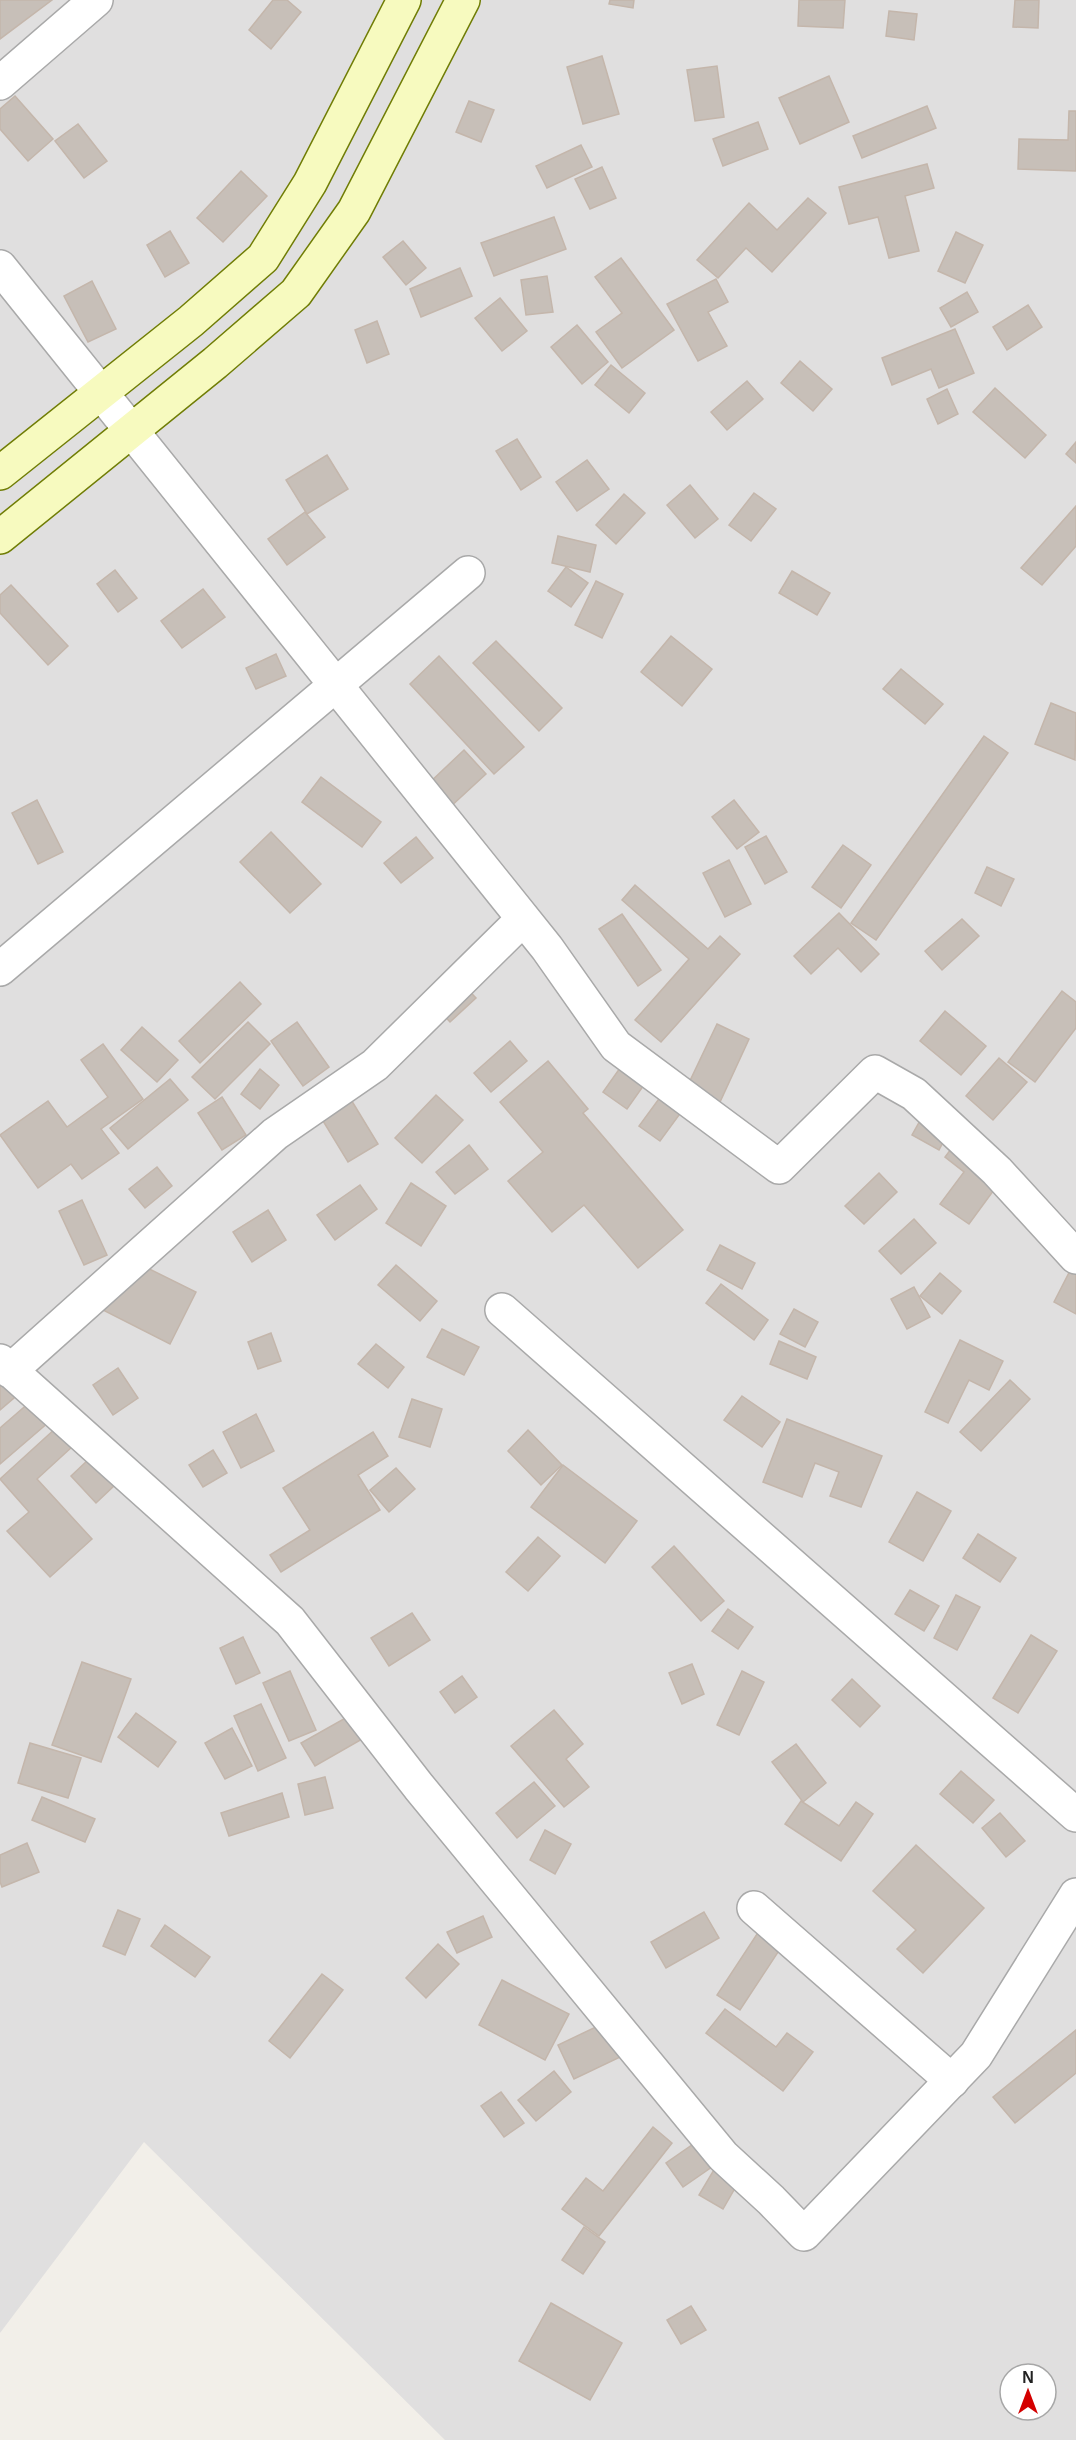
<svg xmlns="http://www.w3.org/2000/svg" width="1076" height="2440" viewBox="0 0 1076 2440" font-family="Helvetica,sans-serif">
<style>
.residential{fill:#e0dfdf;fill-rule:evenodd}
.building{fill:#c7bfb8;stroke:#c4b6ab;stroke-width:1.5}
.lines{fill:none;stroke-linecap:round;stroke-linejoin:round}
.street-casing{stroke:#a9a9a9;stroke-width:36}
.secondary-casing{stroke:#707d05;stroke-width:36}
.street{stroke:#fff;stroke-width:33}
.secondary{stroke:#f7fabf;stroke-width:33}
</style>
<rect width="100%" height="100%" fill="#f2efe9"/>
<path class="residential" d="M0,0H1076V2440H445L144,2142L0,2333ZM1010,2374H1046V2410H1010Z"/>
<g class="building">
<polygon points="0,0 52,0 0,39"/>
<polygon points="273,0 287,0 301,12 271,49 249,30"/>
<polygon points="610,0 634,0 633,8 609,4"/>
<polygon points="799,0 845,0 843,28 798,26"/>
<polygon points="1015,0 1039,0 1038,28 1013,27"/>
<polygon points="889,11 917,14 914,40 886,36"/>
<polygon points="602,56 619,114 583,124 567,67"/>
<polygon points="717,66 724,117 695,121 687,70"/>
<polygon points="829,76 849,122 800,144 779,98"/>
<polygon points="15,96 53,139 28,161 0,129 0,109"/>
<polygon points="469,101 494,110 481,142 456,132"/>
<polygon points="927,106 936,128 862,158 853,136"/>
<polygon points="1069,111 1076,111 1076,171 1018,169 1019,139 1068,140"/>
<polygon points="758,122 768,149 723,166 713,139"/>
<polygon points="78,124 107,161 84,178 55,141"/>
<polygon points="581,145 592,167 547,188 536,166"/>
<polygon points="927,164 934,188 905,196 919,251 889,258 878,217 849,224 839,187"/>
<polygon points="602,167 616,198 590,209 575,179"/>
<polygon points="241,171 267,196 223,242 197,218"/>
<polygon points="808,198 826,213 772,272 746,248 718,278 697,260 749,203 777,230"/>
<polygon points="554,217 566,249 494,276 481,243"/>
<polygon points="170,231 189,263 165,277 147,245"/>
<polygon points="956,232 983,245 965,283 938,271"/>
<polygon points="403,241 426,268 406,285 383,257"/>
<polygon points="621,258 674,330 622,368 596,332 622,313 595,277"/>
<polygon points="460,268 472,296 421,317 410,289"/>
<polygon points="547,276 553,312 526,315 521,280"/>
<polygon points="716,279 728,302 708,312 727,346 698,361 667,304"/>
<polygon points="92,281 116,329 88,342 64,296"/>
<polygon points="967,292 978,312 951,327 940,308"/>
<polygon points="500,298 527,331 502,351 475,318"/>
<polygon points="1028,305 1042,327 1007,350 993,327"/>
<polygon points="377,321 389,354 367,363 355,330"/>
<polygon points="577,325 608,362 582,384 551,347"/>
<polygon points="955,329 974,373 939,388 931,369 892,385 882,358"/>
<polygon points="800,361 832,389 813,411 781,383"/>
<polygon points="611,365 645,393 629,413 595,385"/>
<polygon points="747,381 763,399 727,430 711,412"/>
<polygon points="995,388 1046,435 1025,458 973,412"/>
<polygon points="947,389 958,414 938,424 927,399"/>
<polygon points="517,439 541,477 521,490 496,451"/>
<polygon points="1076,442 1076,463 1066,454"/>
<polygon points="327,455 348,489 307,514 286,480"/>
<polygon points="587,460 609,489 577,511 556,482"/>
<polygon points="690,485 718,519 695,538 667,505"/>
<polygon points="754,493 776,509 751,541 729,525"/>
<polygon points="624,494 645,513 616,544 596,525"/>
<polygon points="1076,506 1076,546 1042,585 1021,568"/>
<polygon points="305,512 325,537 287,565 268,539"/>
<polygon points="558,536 596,545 590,572 552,563"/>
<polygon points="566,567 588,583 571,607 548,591"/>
<polygon points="115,570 137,598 118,612 97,584"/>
<polygon points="792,571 830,593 817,615 779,593"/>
<polygon points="596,581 623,594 602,638 575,625"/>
<polygon points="11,585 68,646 48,665 0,613 0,595"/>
<polygon points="203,589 225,617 182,648 161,621"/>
<polygon points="671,636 712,669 682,706 641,672"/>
<polygon points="496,641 562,708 539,731 473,663"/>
<polygon points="276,654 286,676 256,689 246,668"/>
<polygon points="439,656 524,747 494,774 410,684"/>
<polygon points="901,669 943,704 925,724 883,689"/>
<polygon points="1051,703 1076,713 1075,760 1035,744"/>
<polygon points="984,736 1008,753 876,940 851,923"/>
<polygon points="464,750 486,774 448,809 427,785"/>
<polygon points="321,777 381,822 362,847 302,802"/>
<polygon points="37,800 63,852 38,864 12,813"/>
<polygon points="734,800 759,832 737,849 712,817"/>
<polygon points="271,832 321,884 290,913 240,862"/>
<polygon points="766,836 787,872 765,884 745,847"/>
<polygon points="416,837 433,858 401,883 384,863"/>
<polygon points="843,845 871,865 841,908 812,887"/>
<polygon points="729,860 751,904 725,917 703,873"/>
<polygon points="987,867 1014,879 1001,906 975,893"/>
<polygon points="635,885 708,949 720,936 740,954 661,1042 635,1020 689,959 622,900"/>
<polygon points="839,913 879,954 861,972 838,948 811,974 794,956"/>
<polygon points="622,914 661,970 638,986 599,929"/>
<polygon points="962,919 979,936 942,970 925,951"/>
<polygon points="451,972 476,998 450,1022 426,996"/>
<polygon points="240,982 261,1004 200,1063 179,1041"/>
<polygon points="1062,991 1076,1002 1076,1028 1035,1082 1008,1062"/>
<polygon points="945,1011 986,1046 961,1075 920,1041"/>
<polygon points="248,1022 270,1044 215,1099 192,1077"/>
<polygon points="297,1022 329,1067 303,1086 271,1041"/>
<polygon points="717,1024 749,1039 720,1102 687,1087"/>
<polygon points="142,1027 178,1060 157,1082 121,1050"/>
<polygon points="510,1041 527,1061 491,1092 474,1073"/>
<polygon points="103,1044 143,1099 101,1129 119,1153 82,1179 71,1164 38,1188 0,1135 48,1101 67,1127 108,1097 81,1060"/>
<polygon points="999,1058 1027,1082 993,1120 966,1096"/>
<polygon points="548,1061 588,1109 583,1113 683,1230 638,1268 584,1205 552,1232 508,1181 543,1152 500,1102"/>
<polygon points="620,1068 644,1085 627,1109 603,1092"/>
<polygon points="260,1069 279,1085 260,1109 241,1094"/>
<polygon points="170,1079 188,1100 128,1149 110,1128"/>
<polygon points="436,1095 463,1120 422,1163 395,1138"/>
<polygon points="661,1096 682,1111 660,1141 639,1126"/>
<polygon points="222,1097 246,1135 222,1150 198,1113"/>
<polygon points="350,1098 378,1144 348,1162 320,1116"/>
<polygon points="931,1101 957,1116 939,1150 912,1135"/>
<polygon points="965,1130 1013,1164 969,1224 940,1204 964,1172 945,1157"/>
<polygon points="469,1145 488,1169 455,1194 436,1172"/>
<polygon points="157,1167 172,1186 145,1208 129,1189"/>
<polygon points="879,1173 897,1192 864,1224 845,1206"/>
<polygon points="411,1183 446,1206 421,1246 386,1223"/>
<polygon points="360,1185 377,1209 335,1240 317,1215"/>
<polygon points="82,1200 107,1255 84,1265 59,1211"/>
<polygon points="268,1210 286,1240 252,1262 233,1232"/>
<polygon points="914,1219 936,1243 901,1274 879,1251"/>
<polygon points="720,1245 755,1263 742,1289 707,1270"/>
<polygon points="121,1255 196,1292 170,1344 95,1306"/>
<polygon points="1076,1259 1076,1314 1054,1302"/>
<polygon points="396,1265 437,1301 420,1321 378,1285"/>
<polygon points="940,1273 961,1291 942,1314 920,1296"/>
<polygon points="721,1284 768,1320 754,1340 706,1303"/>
<polygon points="914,1287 930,1317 907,1329 891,1299"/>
<polygon points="794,1309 818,1322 805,1347 780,1334"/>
<polygon points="442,1329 479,1347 464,1375 427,1357"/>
<polygon points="271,1333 281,1361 258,1369 248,1342"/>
<polygon points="960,1340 1003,1361 989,1390 969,1380 948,1423 925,1412"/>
<polygon points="779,1341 816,1357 807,1379 770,1364"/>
<polygon points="376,1344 404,1367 388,1388 358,1364"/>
<polygon points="0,1367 28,1386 0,1410"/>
<polygon points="118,1368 138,1398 113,1415 93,1385"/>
<polygon points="1010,1380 1030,1399 981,1451 960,1432"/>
<polygon points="38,1395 56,1416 0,1464 0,1428"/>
<polygon points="742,1396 780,1422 762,1447 724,1420"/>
<polygon points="412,1399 442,1409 430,1447 399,1437"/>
<polygon points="256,1414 274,1451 241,1468 223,1432"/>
<polygon points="68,1417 85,1435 37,1479 92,1539 50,1577 7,1531 29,1512 0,1479"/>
<polygon points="787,1419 882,1456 861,1507 830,1496 839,1472 815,1463 802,1497 763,1482"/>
<polygon points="528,1430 562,1465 541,1485 508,1451"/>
<polygon points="373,1432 388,1456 358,1475 380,1510 281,1572 270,1555 310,1530 283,1488"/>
<polygon points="107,1442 133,1468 96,1503 71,1476"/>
<polygon points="213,1450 227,1473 203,1487 189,1465"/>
<polygon points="563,1465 637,1521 605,1563 531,1507"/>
<polygon points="396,1468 415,1489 389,1512 370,1490"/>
<polygon points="917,1492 951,1511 923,1561 889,1542"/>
<polygon points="978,1534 1016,1558 1000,1582 963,1558"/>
<polygon points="538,1537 560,1556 528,1591 506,1572"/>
<polygon points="674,1546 724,1601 701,1621 652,1567"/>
<polygon points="910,1590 939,1606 924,1631 895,1614"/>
<polygon points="956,1595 980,1607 957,1650 934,1638"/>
<polygon points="728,1609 753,1627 738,1649 712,1631"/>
<polygon points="412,1613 430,1640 389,1666 371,1638"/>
<polygon points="1031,1635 1057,1651 1018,1713 993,1698"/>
<polygon points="243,1637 260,1673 236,1684 220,1648"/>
<polygon points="82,1662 131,1679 101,1762 52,1745"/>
<polygon points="692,1664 704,1694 682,1704 669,1673"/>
<polygon points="290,1671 316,1730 289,1741 263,1683"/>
<polygon points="742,1671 764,1682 739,1735 717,1725"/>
<polygon points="462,1676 477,1697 455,1713 440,1692"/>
<polygon points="852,1679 880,1706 860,1727 832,1700"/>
<polygon points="261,1704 286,1758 258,1771 234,1716"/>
<polygon points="365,1707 378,1730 315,1766 301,1743"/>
<polygon points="554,1710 583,1744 566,1759 589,1787 564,1807 511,1746"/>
<polygon points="136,1713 176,1742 158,1767 118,1737"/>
<polygon points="232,1728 252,1766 225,1779 205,1743"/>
<polygon points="30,1743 81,1758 68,1798 18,1783"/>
<polygon points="796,1744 826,1783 803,1802 772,1762"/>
<polygon points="961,1771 994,1800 973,1823 940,1794"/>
<polygon points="325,1777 333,1808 305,1815 298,1784"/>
<polygon points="534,1782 555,1806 517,1838 496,1813"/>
<polygon points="282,1793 289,1817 229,1836 221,1813"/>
<polygon points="42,1797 95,1819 85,1842 32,1820"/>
<polygon points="801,1801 839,1826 856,1802 873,1814 841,1861 785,1824"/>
<polygon points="1000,1813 1025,1841 1006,1857 982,1828"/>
<polygon points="545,1830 571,1844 555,1874 530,1860"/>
<polygon points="27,1843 39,1872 2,1887 0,1882 0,1855"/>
<polygon points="916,1845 984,1908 923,1973 897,1949 916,1930 873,1891"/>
<polygon points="118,1910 140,1919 125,1955 103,1946"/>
<polygon points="704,1912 719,1938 666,1968 651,1942"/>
<polygon points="483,1916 492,1937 457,1953 447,1932"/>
<polygon points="165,1925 210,1957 195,1977 151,1946"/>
<polygon points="761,1928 784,1943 740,2010 717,1995"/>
<polygon points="438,1944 459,1964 426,1998 406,1978"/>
<polygon points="322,1974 343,1990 290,2058 269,2041"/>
<polygon points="502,1980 569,2014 545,2060 479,2025"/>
<polygon points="725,2009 776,2047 787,2033 813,2052 783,2091 706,2033"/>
<polygon points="619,2016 635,2050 574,2079 558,2045"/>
<polygon points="1076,2030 1076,2073 1015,2123 993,2097"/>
<polygon points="554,2071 571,2092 536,2121 518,2100"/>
<polygon points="501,2092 524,2123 504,2137 481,2106"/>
<polygon points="653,2127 672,2143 599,2236 562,2209 586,2178 603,2191"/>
<polygon points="702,2138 719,2162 683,2187 666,2163"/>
<polygon points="715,2168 738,2183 723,2209 699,2195"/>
<polygon points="584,2227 605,2242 583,2274 562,2260"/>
<polygon points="551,2303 622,2343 590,2400 519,2361"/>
<polygon points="691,2306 706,2330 681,2344 667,2320"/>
</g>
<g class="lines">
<g class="street-casing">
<g id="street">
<polyline points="0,83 96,0"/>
<polyline points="0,267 547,948 616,1046 779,1167 875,1072 914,1094 997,1171 1076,1257"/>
<polyline points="0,969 468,573"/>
<polyline points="502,1310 1076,1815"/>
<polyline points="0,1361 290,1621 419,1787 723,2156 771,2200 804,2234 976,2055 1076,1895"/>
<polyline points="10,1371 275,1134 375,1065 523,919"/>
<polyline points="754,1908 952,2081"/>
</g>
</g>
<g class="secondary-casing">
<g id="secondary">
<polyline points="0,473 191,321 263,258 310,183 404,0"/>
<polyline points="0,537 215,363 296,293 354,211 463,0"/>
</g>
</g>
<use href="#street" class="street"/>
<use href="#secondary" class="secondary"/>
</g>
<g transform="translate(1028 2392)"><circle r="28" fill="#ffffff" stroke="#a7a7a7" stroke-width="1.5"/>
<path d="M0-4.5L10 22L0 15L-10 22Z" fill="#d40000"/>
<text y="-9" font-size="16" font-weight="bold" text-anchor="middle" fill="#222222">N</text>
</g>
</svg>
